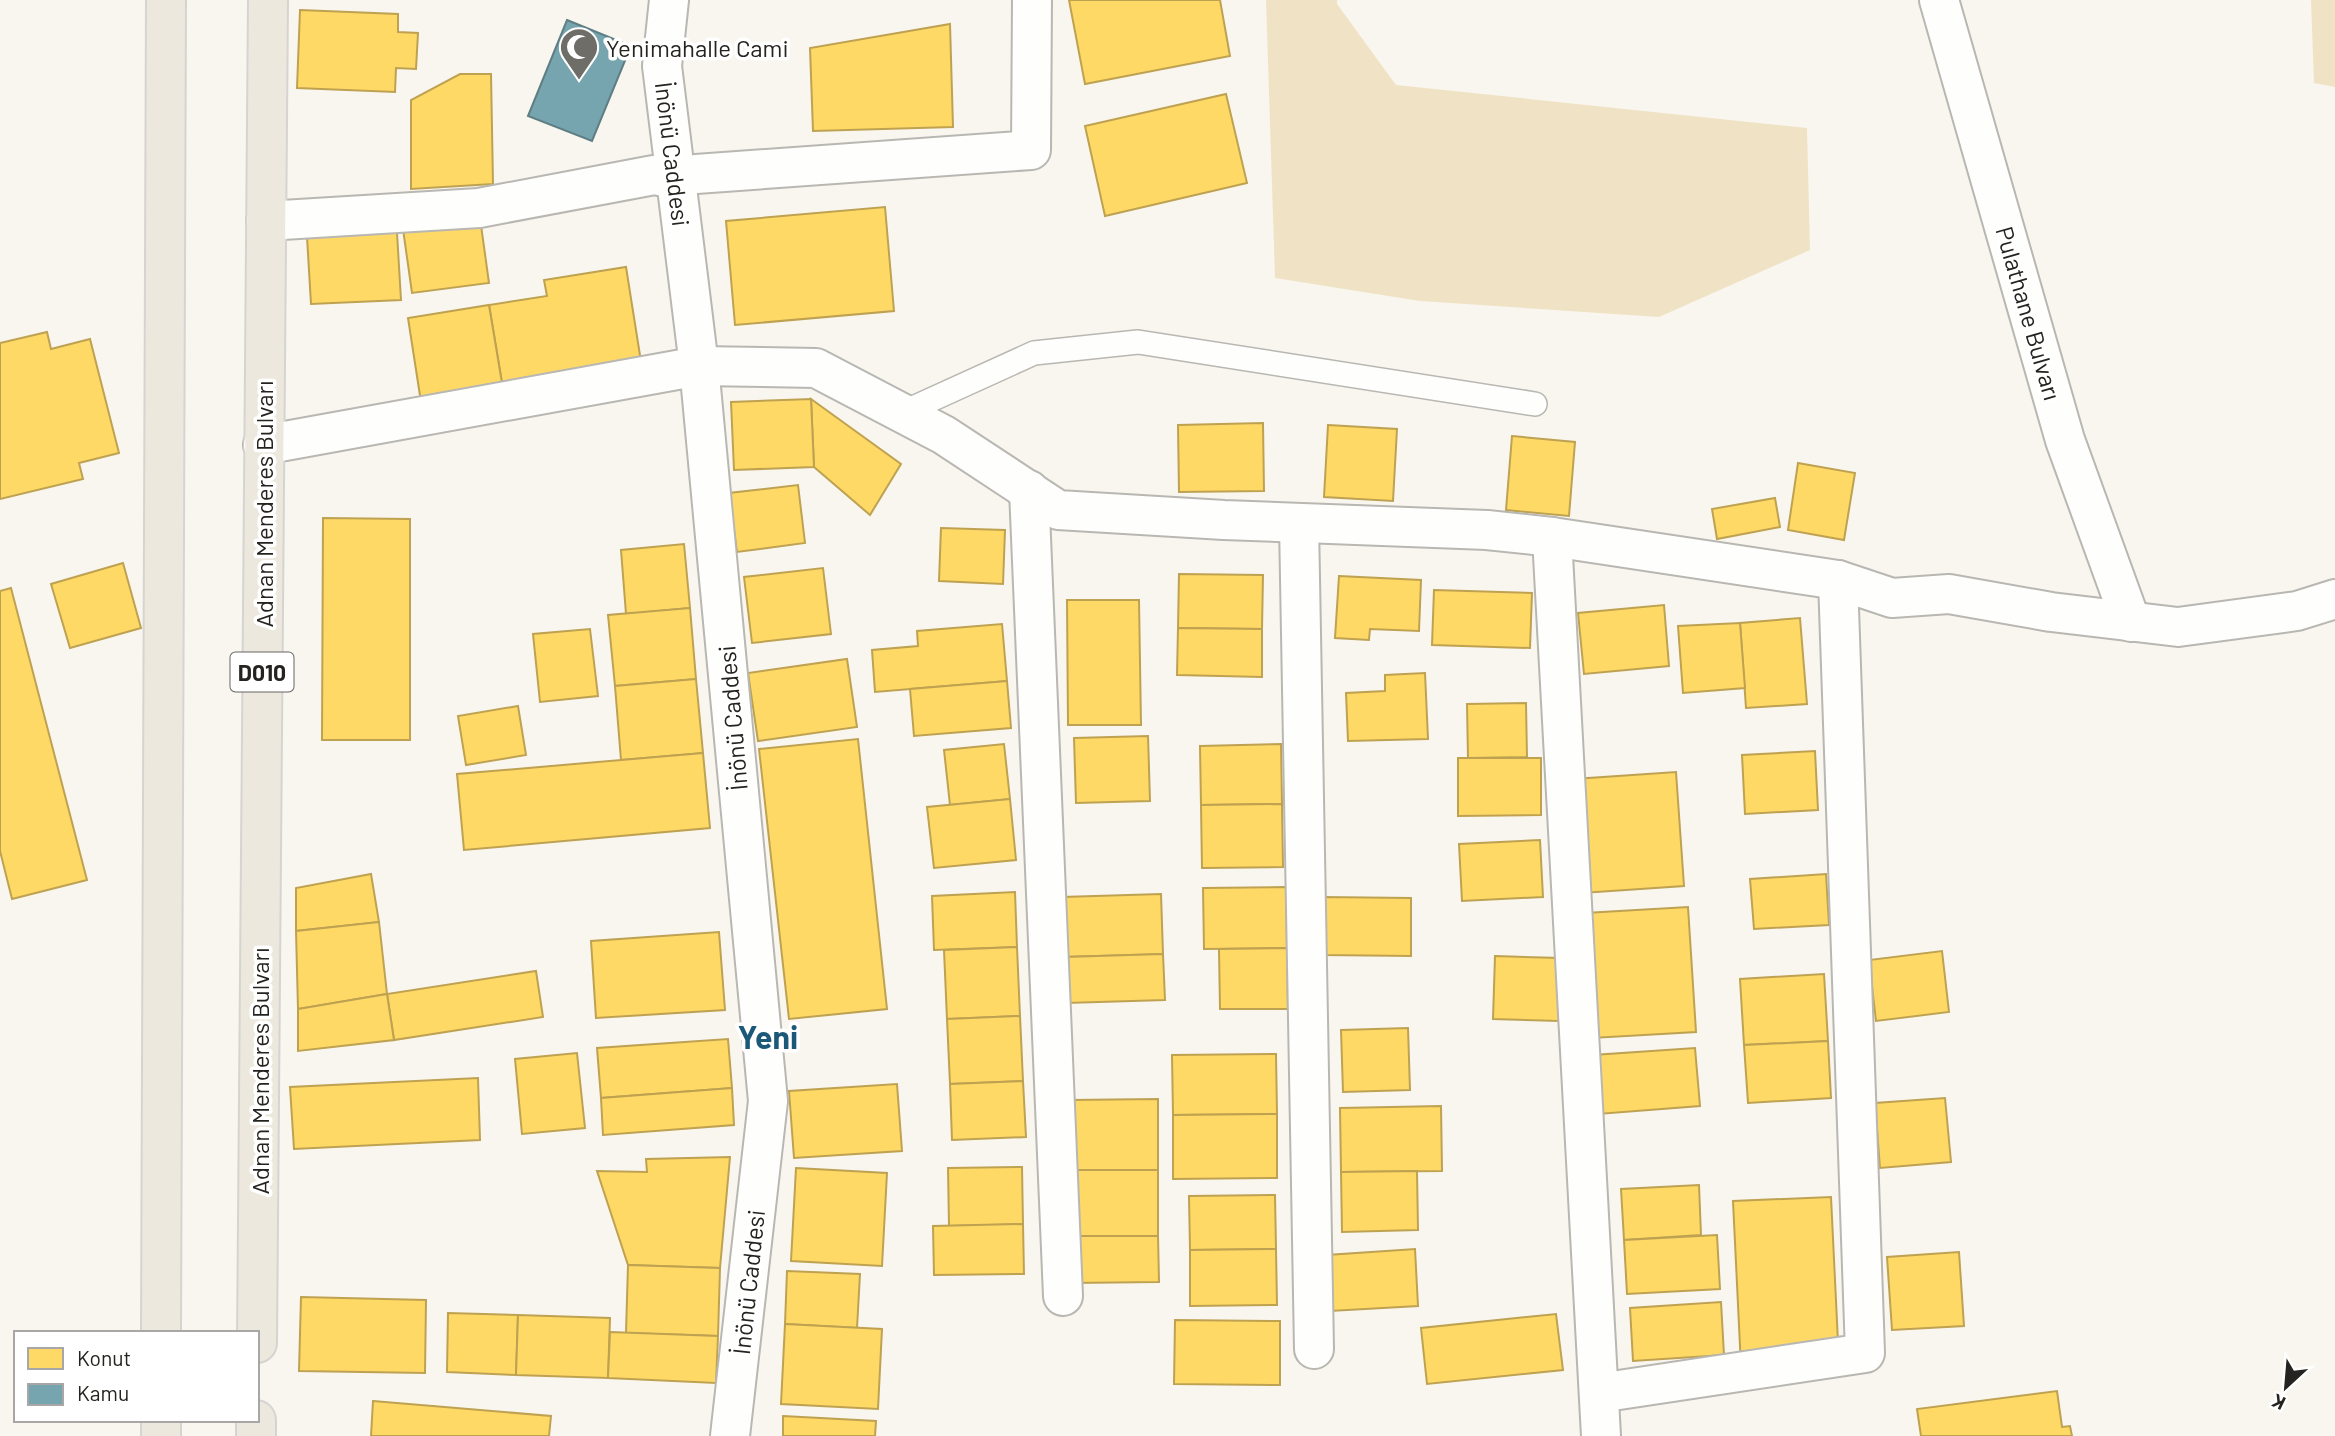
<svg xmlns="http://www.w3.org/2000/svg" width="2335" height="1436" viewBox="0 0 2335 1436" font-family="Barlow,sans-serif">
<style>
.green{fill:#f0e3c5}
.homes{fill:#ffd966;stroke:#bea251;stroke-width:2}
.public{fill:#76a5af;stroke:#5e7e84;stroke-width:2}
.lines{fill:none;stroke-linecap:round;stroke-linejoin:round}
.service-casing{stroke:#b9b7b2;stroke-width:26}
.minor-casing{stroke:#b9b7b2;stroke-width:42}
.tertiary-casing{stroke:#b9b7b2;stroke-width:42}
.trunk-casing{stroke:#d5d4d1;stroke-width:42}
.service{stroke:#fefefd;stroke-width:23}
.minor{stroke:#fefefd;stroke-width:38}
.tertiary{stroke:#fefefd;stroke-width:38}
.trunk{stroke:#ece8de;stroke-width:38}
.labels{text-anchor:middle;dominant-baseline:central;stroke-width:7;stroke-linejoin:round;paint-order:stroke}
.shield{fill:#fff;stroke:#666562;stroke-width:2}
.shield-label{font-size:23px;font-weight:bold;fill:#25231f}
.poi-label{font-size:24px;fill:#25231f;stroke:#fff;text-anchor:start}
.street-label{font-size:24px;fill:#25231f;stroke:#fff}
.district-label{font-size:32px;font-weight:bold;fill:#1c5878;stroke:#fff}
</style>
<rect width="100%" height="100%" fill="#f9f6ef"/>
<g class="green">
<polygon points="1266,0 1337,0 1337,4 1396,85 1807,128 1810,250 1659,317 1420,301 1275,278"/>
<polygon points="2311,0 2335,0 2335,87 2314,83"/>
</g>
<g class="homes">
<polygon points="1069,0 1220,0 1230,56 1085,84"/>
<polygon points="300,10 398,14 398,32 418,33 416,69 396,68 395,92 297,88"/>
<polygon points="950,24 953,127 813,131 810,48"/>
<polygon points="460,74 491,74 493,184 411,189 411,100"/>
<polygon points="1226,94 1247,183 1105,216 1085,126"/>
<polygon points="885,207 894,311 735,325 726,221"/>
<polygon points="396,216 401,300 311,304 306,220"/>
<polygon points="480,218 489,283 412,293 403,229"/>
<polygon points="626,267 642,368 503,389 489,305 547,296 544,280"/>
<polygon points="489,305 503,389 421,402 408,318"/>
<polygon points="47,332 51,349 90,339 119,453 79,463 83,479 0,499 0,343"/>
<polygon points="811,399 901,464 870,515 814,467"/>
<polygon points="811,399 814,467 734,470 731,402"/>
<polygon points="1263,423 1264,491 1179,492 1178,425"/>
<polygon points="1328,425 1397,429 1393,501 1324,497"/>
<polygon points="1512,436 1575,442 1569,516 1506,510"/>
<polygon points="1798,463 1855,473 1844,540 1788,530"/>
<polygon points="798,485 805,543 737,552 729,493"/>
<polygon points="1775,498 1780,527 1717,539 1712,509"/>
<polygon points="323,518 410,519 410,740 322,740"/>
<polygon points="941,528 1005,530 1003,584 939,581"/>
<polygon points="684,544 690,608 626,614 621,550"/>
<polygon points="123,563 141,628 70,648 51,584"/>
<polygon points="823,568 831,634 752,643 744,577"/>
<polygon points="1179,574 1263,575 1262,629 1178,628"/>
<polygon points="1339,576 1421,580 1419,631 1370,629 1369,640 1335,638"/>
<polygon points="11,588 87,880 12,899 0,851 0,591"/>
<polygon points="1434,590 1532,593 1530,648 1432,645"/>
<polygon points="1067,600 1139,600 1141,725 1068,725"/>
<polygon points="1664,605 1669,666 1584,674 1578,613"/>
<polygon points="690,608 696,679 615,686 608,615"/>
<polygon points="1800,618 1807,704 1746,708 1740,623"/>
<polygon points="1740,623 1745,688 1683,693 1678,626"/>
<polygon points="1002,624 1007,681 875,692 872,650 918,646 917,631"/>
<polygon points="1178,628 1262,629 1262,677 1177,675"/>
<polygon points="590,629 598,696 540,702 533,634"/>
<polygon points="847,659 857,727 758,741 748,673"/>
<polygon points="1425,673 1428,739 1348,741 1346,693 1385,691 1385,675"/>
<polygon points="696,679 703,753 621,760 615,686"/>
<polygon points="1007,681 1011,728 914,736 910,689"/>
<polygon points="1526,703 1527,757 1468,758 1467,704"/>
<polygon points="518,706 526,755 466,765 458,716"/>
<polygon points="1148,736 1150,801 1076,803 1074,738"/>
<polygon points="858,739 887,1009 789,1019 759,749"/>
<polygon points="1004,744 1010,799 950,805 944,750"/>
<polygon points="1281,744 1282,804 1201,805 1200,746"/>
<polygon points="1815,751 1818,810 1745,814 1742,755"/>
<polygon points="703,753 710,828 464,850 457,774"/>
<polygon points="1458,758 1541,758 1541,815 1458,816"/>
<polygon points="1676,772 1684,886 1582,893 1574,779"/>
<polygon points="1010,799 1016,860 934,868 927,807"/>
<polygon points="1282,804 1283,867 1202,868 1201,805"/>
<polygon points="1540,840 1543,897 1462,901 1459,844"/>
<polygon points="371,874 379,922 296,931 296,888"/>
<polygon points="1826,874 1829,925 1754,929 1750,879"/>
<polygon points="1286,887 1287,948 1204,949 1203,888"/>
<polygon points="1015,892 1017,947 934,950 932,896"/>
<polygon points="1161,894 1163,954 1064,957 1062,897"/>
<polygon points="1323,897 1411,898 1411,956 1323,955"/>
<polygon points="1688,907 1696,1032 1592,1038 1585,913"/>
<polygon points="379,922 387,994 298,1009 296,931"/>
<polygon points="719,932 725,1010 596,1018 591,941"/>
<polygon points="1017,947 1020,1016 947,1019 944,950"/>
<polygon points="1287,948 1288,1009 1220,1009 1219,949"/>
<polygon points="1942,951 1949,1012 1876,1021 1869,960"/>
<polygon points="1163,954 1165,1000 1066,1003 1064,957"/>
<polygon points="1495,956 1560,958 1559,1021 1493,1019"/>
<polygon points="536,971 543,1017 394,1040 387,994"/>
<polygon points="1824,974 1828,1041 1744,1045 1740,979"/>
<polygon points="387,994 394,1040 298,1051 298,1009"/>
<polygon points="1020,1016 1023,1081 950,1084 947,1019"/>
<polygon points="1408,1028 1410,1090 1343,1092 1341,1030"/>
<polygon points="728,1039 732,1088 601,1098 597,1048"/>
<polygon points="1828,1041 1831,1098 1748,1103 1744,1045"/>
<polygon points="1695,1048 1700,1106 1598,1114 1593,1055"/>
<polygon points="577,1053 585,1128 522,1134 515,1059"/>
<polygon points="1276,1054 1277,1114 1173,1115 1172,1055"/>
<polygon points="478,1078 480,1140 294,1149 290,1087"/>
<polygon points="1023,1081 1026,1137 952,1140 950,1084"/>
<polygon points="897,1084 902,1151 794,1158 789,1091"/>
<polygon points="732,1088 734,1125 603,1135 601,1098"/>
<polygon points="1945,1098 1951,1162 1880,1168 1875,1103"/>
<polygon points="1158,1099 1158,1170 1070,1170 1070,1100"/>
<polygon points="1441,1106 1442,1171 1341,1172 1340,1108"/>
<polygon points="1277,1114 1277,1178 1173,1179 1173,1115"/>
<polygon points="730,1157 720,1268 628,1265 597,1171 647,1172 646,1159"/>
<polygon points="1022,1167 1023,1224 949,1226 948,1168"/>
<polygon points="796,1168 887,1173 882,1266 791,1261"/>
<rect x="1070" y="1170" width="88" height="66"/>
<polygon points="1417,1171 1418,1230 1342,1232 1341,1172"/>
<polygon points="1699,1185 1701,1235 1624,1240 1621,1189"/>
<polygon points="1275,1195 1276,1249 1190,1250 1189,1196"/>
<polygon points="1831,1197 1839,1363 1741,1367 1733,1201"/>
<polygon points="1023,1224 1024,1274 934,1275 933,1226"/>
<polygon points="1717,1235 1720,1289 1627,1294 1624,1240"/>
<polygon points="1070,1236 1158,1236 1159,1282 1071,1283"/>
<polygon points="1276,1249 1277,1305 1190,1306 1190,1250"/>
<polygon points="1415,1249 1418,1306 1330,1311 1327,1255"/>
<polygon points="1959,1252 1964,1326 1892,1330 1887,1257"/>
<polygon points="628,1265 720,1268 718,1336 626,1333"/>
<polygon points="787,1271 860,1274 857,1328 785,1324"/>
<polygon points="301,1297 426,1300 425,1373 299,1371"/>
<polygon points="1721,1302 1724,1355 1633,1361 1630,1308"/>
<polygon points="448,1313 518,1315 516,1375 447,1372"/>
<polygon points="1556,1314 1563,1370 1427,1384 1421,1328"/>
<polygon points="518,1315 610,1318 608,1378 516,1375"/>
<polygon points="1175,1320 1280,1321 1280,1385 1174,1384"/>
<polygon points="785,1324 882,1329 878,1409 781,1404"/>
<polygon points="610,1332 718,1336 716,1383 608,1378"/>
<polygon points="2057,1391 2062,1427 2070,1426 2072,1436 1921,1436 1917,1409"/>
<polygon points="373,1401 551,1416 549,1436 371,1436"/>
<polygon points="783,1416 876,1421 875,1436 783,1436"/>
</g>
<polygon class="public" points="567,20 631,46 592,141 528,116"/>
<g class="lines">
<g class="service-casing">
<polyline id="service" points="902,413 1034,353 1138,342 1535,404"/>
</g>
<g class="minor-casing">
<g id="minor">
<polyline points="669,0 662,66 699,366 768,1101 730,1436"/>
<polyline points="266,221 479,208 654,175 676,179 677,177 696,174 1031,150 1032,0"/>
<polyline points="1029,490 1063,1296"/>
<polyline points="1299,523 1314,1349"/>
<polyline points="1552,537 1601,1436"/>
<polyline points="1599,1393 1865,1353 1838,580"/>
</g>
</g>
<g class="tertiary-casing">
<g id="tertiary">
<polyline points="1939,0 2065,440 2131,622"/>
<polyline points="263,445 699,366 816,368 944,435 1058,510 1224,520 1487,530 1552,537 1838,580 1892,598 1949,594 2051,612 2178,627 2297,611 2335,599"/>
</g>
</g>
<g class="trunk-casing">
<g id="trunk">
<polyline points="161,1333 166,0"/>
<polyline points="257,1343 268,0"/>
<polyline points="161,1436 161,1420"/>
<polyline points="256,1436 256,1420"/>
</g>
</g>
<use href="#service" class="service"/>
<use href="#minor" class="minor"/>
<use href="#tertiary" class="tertiary"/>
<use href="#trunk" class="trunk"/>
</g>
<defs>
<g id="mosque-pin" transform="scale(2.0125)"><path d="M0 17L-7.5 6A9.5 9.5 0 1 1 7.5 6Z" fill="#6f6d68" stroke="#fff"/><path d="M3.5-4.9A6 6 0 1 0 3.5 4.9A5 5 0 1 1 3.5-4.9Z" fill="#fff"/></g>
</defs>
<g fill-rule="evenodd">
<use href="#mosque-pin" x="579" y="47"/>
</g>
<g class="labels">
<rect class="shield" x="230.5" y="652.5" width="63" height="39" rx="5"/>
<g class="shield-label">
<text x="262" y="672">D010</text>
</g>
<g class="poi-label">
<text x="606" y="47">Yenimahalle Cami</text>
</g>
<g class="street-label">
<text transform="translate(673 154) rotate(83)">İnönü Caddesi</text>
<text transform="translate(2029 313) rotate(74)">Pulathane Bulvarı</text>
<text transform="translate(263 504) rotate(-90)">Adnan Menderes Bulvarı</text>
<text transform="translate(732 718) rotate(-95)">İnönü Caddesi</text>
<text transform="translate(259 1071) rotate(-90)">Adnan Menderes Bulvarı</text>
<text transform="translate(748 1282) rotate(-84)">İnönü Caddesi</text>
</g>
<g class="district-label">
<text x="768" y="1036">Yeni</text>
</g>
</g>
<rect x="14" y="1331" width="245" height="91" fill="#ffffff" stroke="#a8a7a5" stroke-width="2"/>
<rect x="28" y="1348" width="35" height="21" fill="#ffd966" stroke="#a8a7a5" stroke-width="2"/>
<text x="77" y="1366" font-size="21" fill="#25231f">Konut</text>
<rect x="28" y="1384" width="35" height="21" fill="#76a5af" stroke="#a8a7a5" stroke-width="2"/>
<text x="77" y="1401" font-size="21" fill="#25231f">Kamu</text>
<g transform="translate(2286 1387) rotate(206)" stroke="#ffffff" stroke-width="5" paint-order="stroke">
<path d="M0-5L12 26L0 18L-12 26Z" fill="#25231f"/>
<text y="-10" font-size="19" font-weight="bold" text-anchor="middle" fill="#25231f">K</text>
</g>
</svg>
